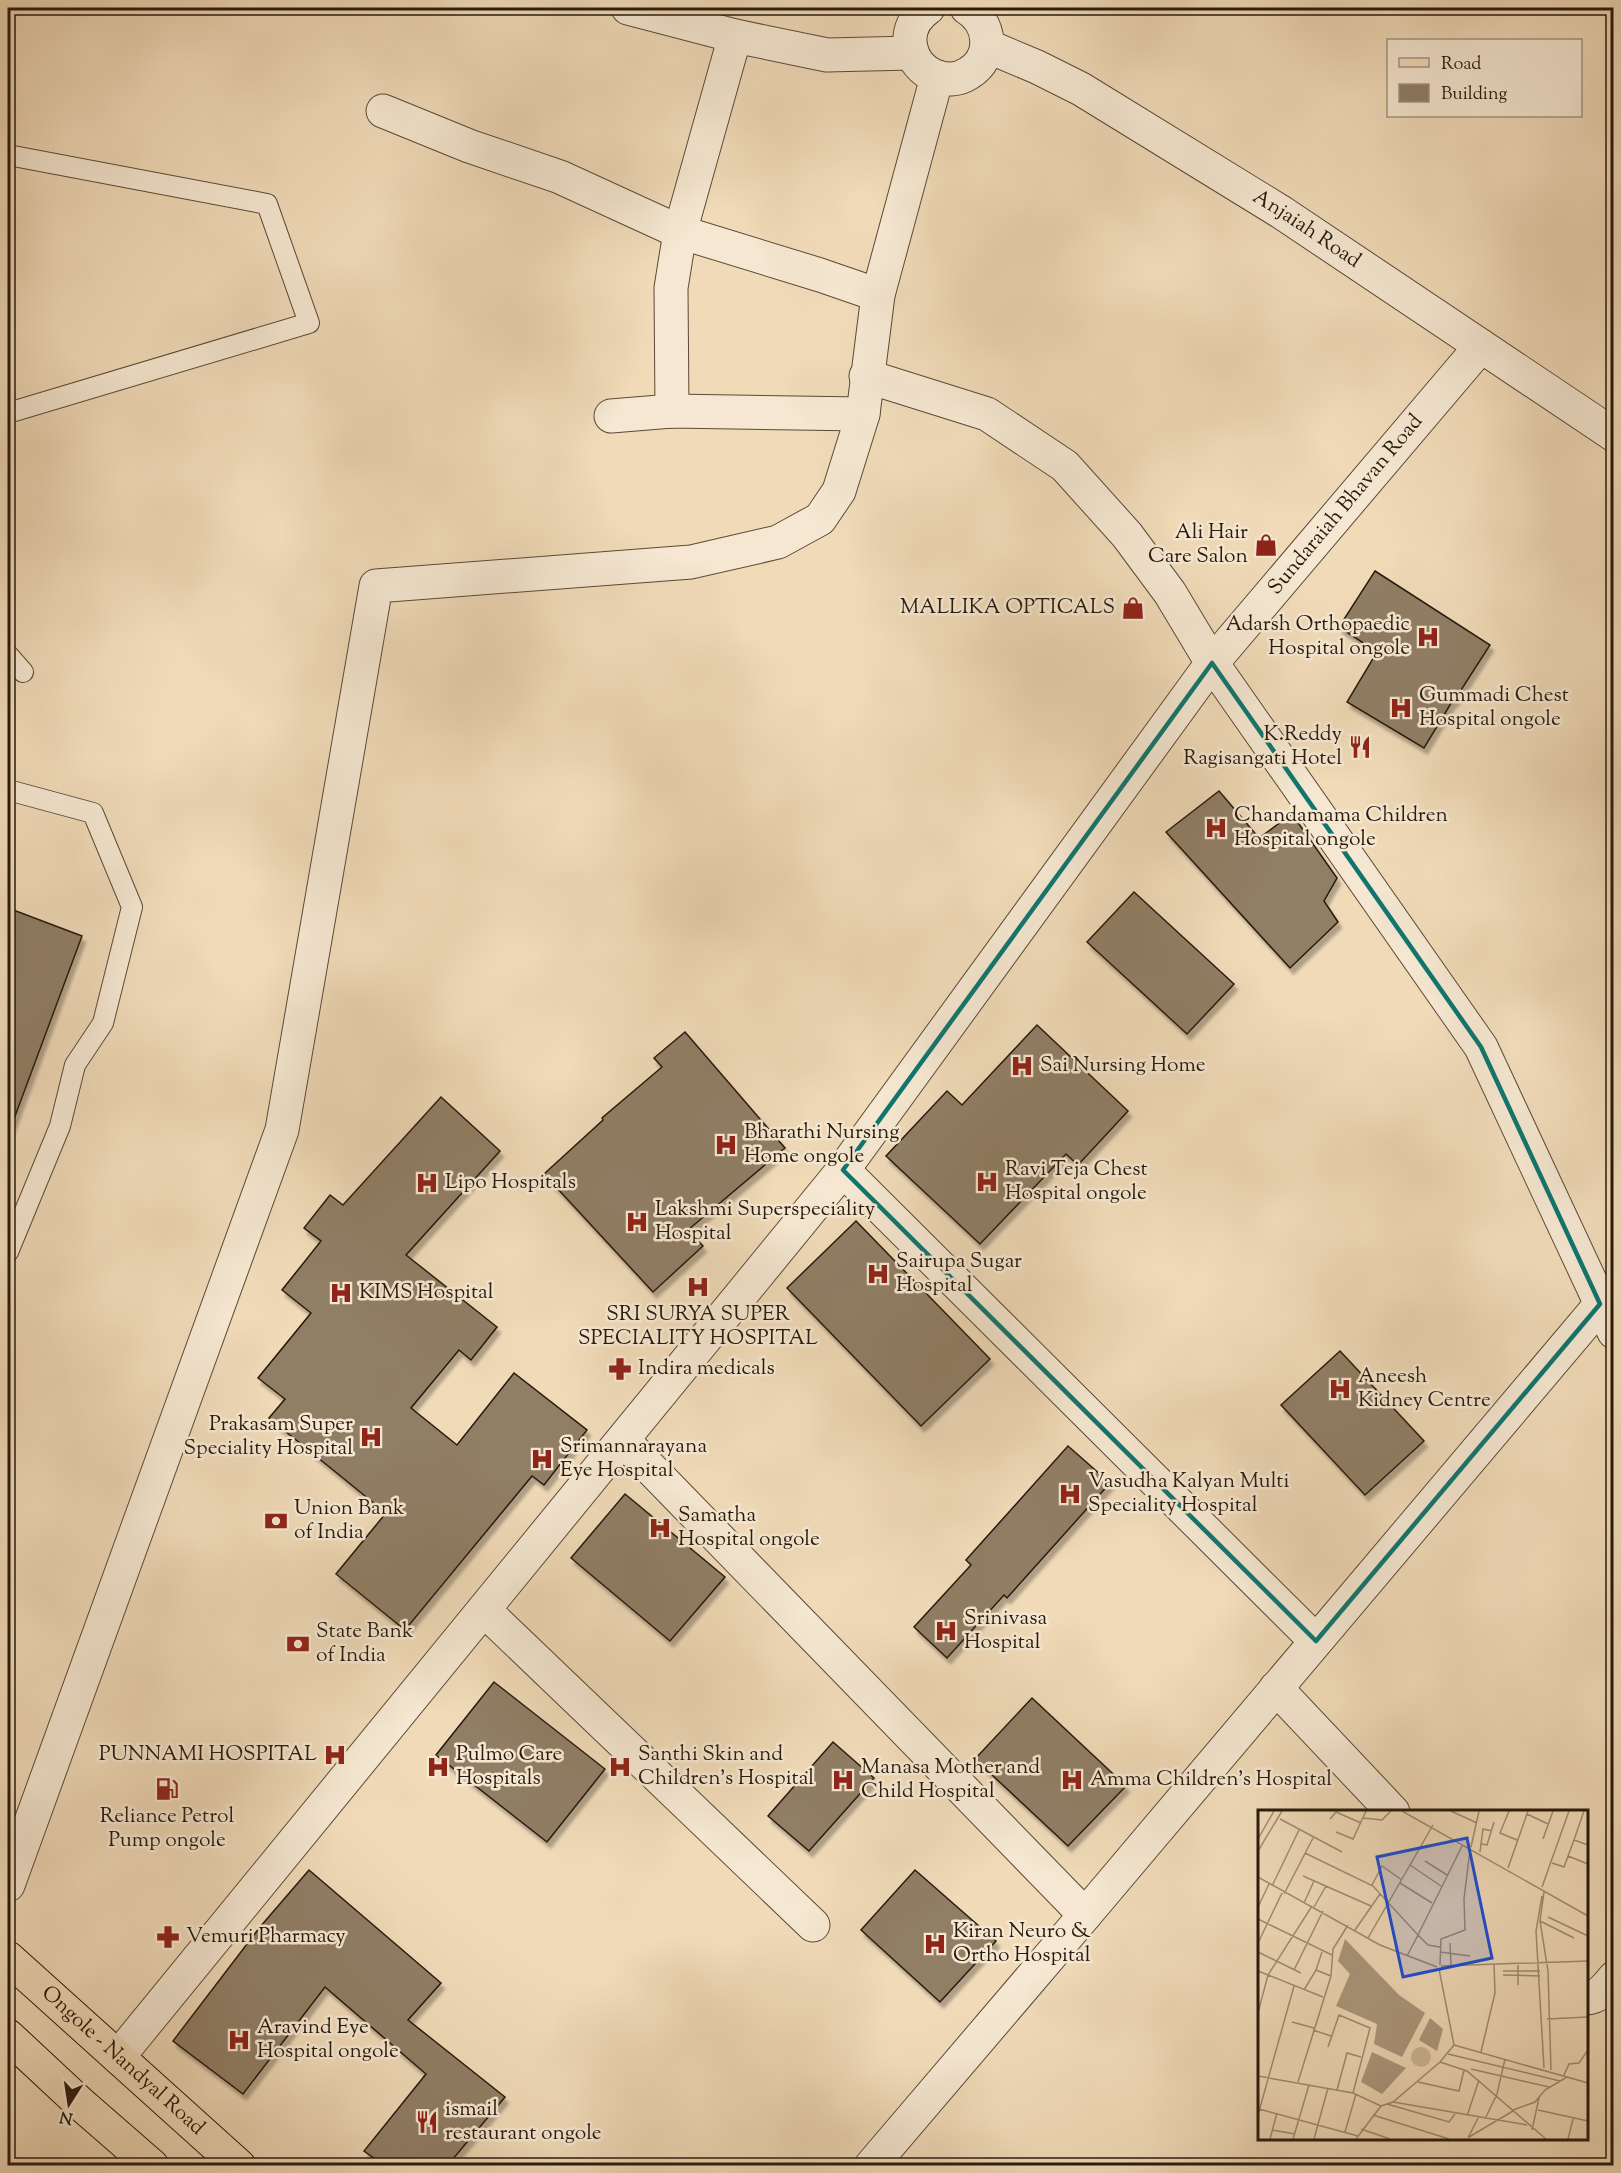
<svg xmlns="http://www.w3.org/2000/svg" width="1621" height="2173" viewBox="0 0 1621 2173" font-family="'Sorts Mill Goudy',serif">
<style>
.building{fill:#907e65;stroke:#281a0c;stroke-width:1.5;filter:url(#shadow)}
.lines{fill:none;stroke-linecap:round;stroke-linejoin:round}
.service-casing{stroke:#5a4a37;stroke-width:22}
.minor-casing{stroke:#5a4a37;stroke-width:35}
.tertiary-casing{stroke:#5a4a37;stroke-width:35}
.primary-casing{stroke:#281a0c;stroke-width:35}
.service{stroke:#f5e7d1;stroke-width:20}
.minor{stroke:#f5e7d1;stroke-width:33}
.tertiary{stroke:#f5e7d1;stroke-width:33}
.primary{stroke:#f0dab8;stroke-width:33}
.marked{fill:none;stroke:#0f766e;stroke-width:4.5;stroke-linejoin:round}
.labels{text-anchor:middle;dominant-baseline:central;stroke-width:5;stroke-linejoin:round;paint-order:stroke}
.street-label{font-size:21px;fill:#281a0c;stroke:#f5e7d1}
.poi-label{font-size:21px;fill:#281a0c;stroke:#f5e7d1;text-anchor:start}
.inset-road{fill:none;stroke:#a08d73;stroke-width:1.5}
.view{fill:#1d4ed8;fill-opacity:0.15;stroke:#1d4ed8;stroke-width:3}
.inset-edge{fill:none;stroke:#281a0c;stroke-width:3}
</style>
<defs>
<filter id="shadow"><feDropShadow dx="3.5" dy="6" stdDeviation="1.5" flood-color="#0004"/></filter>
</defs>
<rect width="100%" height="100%" fill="#f0dab8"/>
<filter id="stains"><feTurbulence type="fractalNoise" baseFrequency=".00333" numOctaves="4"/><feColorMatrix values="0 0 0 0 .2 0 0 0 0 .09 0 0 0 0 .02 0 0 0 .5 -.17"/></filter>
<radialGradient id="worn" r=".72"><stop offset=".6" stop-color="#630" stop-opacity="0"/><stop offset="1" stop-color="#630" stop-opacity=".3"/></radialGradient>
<g class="building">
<polygon points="1375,571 1490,645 1454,701 1453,700 1424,748 1347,702 1377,652 1339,627"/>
<polygon points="1219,791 1259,838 1292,814 1337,878 1324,901 1338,922 1290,968 1166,832"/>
<polygon points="1134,892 1234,984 1187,1034 1087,942"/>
<polygon points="8,908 82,936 11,1127 8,1127"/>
<polygon points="1037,1025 1128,1111 1078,1165 1066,1154 980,1244 886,1156 947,1091 962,1105"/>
<polygon points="685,1032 785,1148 688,1230 703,1246 653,1292 544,1174 603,1120 602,1118 662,1067 654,1058"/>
<polygon points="441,1097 500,1151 406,1255 497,1327 471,1360 459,1350 411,1408 457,1445 514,1373 587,1430 544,1485 532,1476 405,1630 336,1574 386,1513 269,1418 285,1399 258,1378 311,1313 282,1290 321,1241 304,1228 330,1195 343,1205"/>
<polygon points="856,1221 990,1359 921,1426 787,1288"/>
<polygon points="1340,1351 1424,1441 1365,1495 1281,1405"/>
<polygon points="1068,1446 1110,1483 1007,1598 1004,1595 947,1658 914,1627 971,1565 966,1560"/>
<polygon points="625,1494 725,1577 670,1641 571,1558"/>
<polygon points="494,1682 605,1769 547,1842 436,1755"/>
<polygon points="1032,1698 1126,1786 1068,1846 975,1759"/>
<polygon points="833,1742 874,1778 809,1851 768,1816"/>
<polygon points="309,1870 441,1983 408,2020 505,2097 447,2166 385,2166 364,2151 426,2074 325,1987 243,2094 173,2041 260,1927"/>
<polygon points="915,1870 996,1941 940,2002 861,1930"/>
</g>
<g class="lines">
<g class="service-casing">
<g id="service">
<polyline points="8,155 267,204 309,323 8,413"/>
<polyline points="8,655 23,672"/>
<polyline points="8,790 93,813 132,907 103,1023 75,1065 60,1126 8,1252"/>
</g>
</g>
<g class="minor-casing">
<g id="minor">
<polyline points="628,8 735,36 827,55 912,53"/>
<polyline points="383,111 469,146 560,177 680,232 820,275 878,295"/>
<polyline points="1481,346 1212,663 1481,1047 1614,1332"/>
<polyline points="672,411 671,288 680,232 735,36"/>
<polyline points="611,416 672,411 863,414"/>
<polyline points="843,1170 1316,1641"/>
<polyline points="623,1440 1085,1915"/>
<polyline points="484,1610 813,1925"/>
<polyline points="1276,1688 1393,1812"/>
<polyline points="8,1885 282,1130 376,586 691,562 778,542 820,519 839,491 863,414 878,295 937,77"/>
<path d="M1586,1998C1598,1998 1607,1987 1614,1978"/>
<polyline points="118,2057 843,1170 1212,663 1170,593 1127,535 1065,466 987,414 866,376"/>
<polyline points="871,2166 1085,1915 1612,1291"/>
</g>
</g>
<g class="tertiary-casing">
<g id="tertiary">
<path d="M928,8C915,17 907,31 911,48C916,73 947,88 969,73C995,57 991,23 967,8"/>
<path id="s1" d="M987,46L1037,67L1081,89L1281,212L1614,435"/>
</g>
</g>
<g class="primary-casing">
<g id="primary">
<path id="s2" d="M8,1958L239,2166"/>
<polyline points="8,2036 82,2105 152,2166"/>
</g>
</g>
<use href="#service" class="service"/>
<use href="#minor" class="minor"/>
<use href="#tertiary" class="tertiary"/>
<use href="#primary" class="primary"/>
</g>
<path class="marked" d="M1212,663L1481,1047L1600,1304L1316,1641L843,1170Z"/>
<defs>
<g id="shop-bare" transform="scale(1.8)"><path d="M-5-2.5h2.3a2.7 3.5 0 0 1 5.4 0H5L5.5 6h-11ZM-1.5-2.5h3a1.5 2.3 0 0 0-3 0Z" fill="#8f2418" stroke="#f5e7d1" stroke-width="2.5" paint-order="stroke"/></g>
<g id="hospital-bare" transform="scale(1.8)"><path d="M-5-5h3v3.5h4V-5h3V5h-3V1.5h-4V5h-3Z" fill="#8f2418" stroke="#f5e7d1" stroke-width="2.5" paint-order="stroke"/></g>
<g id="restaurant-bare" transform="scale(1.8)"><path d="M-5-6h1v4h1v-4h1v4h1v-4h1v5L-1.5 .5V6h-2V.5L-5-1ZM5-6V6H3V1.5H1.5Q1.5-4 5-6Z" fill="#8f2418" stroke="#f5e7d1" stroke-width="2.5" paint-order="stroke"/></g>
<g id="pharmacy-bare" transform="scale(1.8)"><path d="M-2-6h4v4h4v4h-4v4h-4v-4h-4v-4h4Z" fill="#8f2418" stroke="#f5e7d1" stroke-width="2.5" paint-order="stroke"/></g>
<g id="bank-bare" transform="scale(1.8)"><path d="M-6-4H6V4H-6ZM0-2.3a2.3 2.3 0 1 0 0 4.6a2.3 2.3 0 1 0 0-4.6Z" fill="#8f2418" stroke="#f5e7d1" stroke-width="2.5" paint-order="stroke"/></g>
<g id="fuel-bare" transform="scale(1.8)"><path d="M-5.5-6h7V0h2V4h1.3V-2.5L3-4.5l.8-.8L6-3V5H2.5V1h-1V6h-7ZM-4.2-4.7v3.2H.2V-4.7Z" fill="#8f2418" stroke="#f5e7d1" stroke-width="2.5" paint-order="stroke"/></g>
</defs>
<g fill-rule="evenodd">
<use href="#shop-bare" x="1266" y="545"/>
<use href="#shop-bare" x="1133" y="608"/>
<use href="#hospital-bare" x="1428" y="637"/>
<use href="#hospital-bare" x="1401" y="708"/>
<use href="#restaurant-bare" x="1360" y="747"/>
<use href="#hospital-bare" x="1216" y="828"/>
<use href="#hospital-bare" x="1022" y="1066"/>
<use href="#hospital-bare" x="726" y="1145"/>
<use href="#hospital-bare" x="987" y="1182"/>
<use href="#hospital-bare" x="427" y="1183"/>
<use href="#hospital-bare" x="637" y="1222"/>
<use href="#hospital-bare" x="878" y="1274"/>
<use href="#hospital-bare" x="698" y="1287"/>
<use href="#hospital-bare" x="341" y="1293"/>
<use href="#pharmacy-bare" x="620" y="1369"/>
<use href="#hospital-bare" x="1340" y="1389"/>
<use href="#hospital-bare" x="371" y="1437"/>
<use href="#hospital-bare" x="542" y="1459"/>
<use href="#hospital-bare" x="1070" y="1494"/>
<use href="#bank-bare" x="276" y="1521"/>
<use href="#hospital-bare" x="660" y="1528"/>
<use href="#hospital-bare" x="946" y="1631"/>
<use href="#bank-bare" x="298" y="1644"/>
<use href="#hospital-bare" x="335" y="1755"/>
<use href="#hospital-bare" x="438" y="1767"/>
<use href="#hospital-bare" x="620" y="1767"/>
<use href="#hospital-bare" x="843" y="1780"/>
<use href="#hospital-bare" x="1072" y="1780"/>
<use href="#fuel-bare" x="167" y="1789"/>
<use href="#pharmacy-bare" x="168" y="1937"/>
<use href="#hospital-bare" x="935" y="1944"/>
<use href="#hospital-bare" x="239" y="2040"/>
<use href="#restaurant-bare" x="427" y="2122"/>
</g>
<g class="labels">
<g class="street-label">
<text stroke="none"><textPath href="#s1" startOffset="369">Anjaiah Road</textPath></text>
<text transform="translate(1346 505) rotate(-50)">Sundaraiah Bhavan Road</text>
<text stroke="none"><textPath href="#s2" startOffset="154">Ongole - Nandyal Road</textPath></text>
</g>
<g class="poi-label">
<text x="1248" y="533" text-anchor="end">Ali Hair<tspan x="1248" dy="24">Care Salon</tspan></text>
<text x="1115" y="608" text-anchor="end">MALLIKA OPTICALS</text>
<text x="1410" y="625" text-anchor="end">Adarsh Orthopaedic<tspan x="1410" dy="24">Hospital ongole</tspan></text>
<text x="1419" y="696">Gummadi Chest<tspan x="1419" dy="24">Hospital ongole</tspan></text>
<text x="1342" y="735" text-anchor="end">K.Reddy<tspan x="1342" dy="24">Ragisangati Hotel</tspan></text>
<text x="1234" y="816">Chandamama Children<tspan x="1234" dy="24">Hospital ongole</tspan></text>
<text x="1040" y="1066">Sai Nursing Home</text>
<text x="744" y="1133">Bharathi Nursing<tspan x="744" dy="24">Home ongole</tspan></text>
<text x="1005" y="1170">Ravi Teja Chest<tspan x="1005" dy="24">Hospital ongole</tspan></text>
<text x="445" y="1183">Lipo Hospitals</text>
<text x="655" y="1210">Lakshmi Superspeciality<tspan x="655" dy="24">Hospital</tspan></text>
<text x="896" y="1262">Sairupa Sugar<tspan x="896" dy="24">Hospital</tspan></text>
<text x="359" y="1293">KIMS Hospital</text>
<text x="698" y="1315" text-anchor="middle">SRI SURYA SUPER<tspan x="698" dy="24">SPECIALITY HOSPITAL</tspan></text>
<text x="638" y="1369">Indira medicals</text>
<text x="1358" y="1377">Aneesh<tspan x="1358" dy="24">Kidney Centre</tspan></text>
<text x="353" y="1425" text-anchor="end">Prakasam Super<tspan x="353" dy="24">Speciality Hospital</tspan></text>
<text x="560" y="1447">Srimannarayana<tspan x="560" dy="24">Eye Hospital</tspan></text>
<text x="1088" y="1482">Vasudha Kalyan Multi<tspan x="1088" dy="24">Speciality Hospital</tspan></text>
<text x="294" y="1509">Union Bank<tspan x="294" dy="24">of India</tspan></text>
<text x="678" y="1516">Samatha<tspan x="678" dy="24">Hospital ongole</tspan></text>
<text x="964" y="1619">Srinivasa<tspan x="964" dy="24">Hospital</tspan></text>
<text x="316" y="1632">State Bank<tspan x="316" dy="24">of India</tspan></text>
<text x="317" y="1755" text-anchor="end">PUNNAMI HOSPITAL</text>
<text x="456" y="1755">Pulmo Care<tspan x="456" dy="24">Hospitals</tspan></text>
<text x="638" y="1755">Santhi Skin and<tspan x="638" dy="24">Children’s Hospital</tspan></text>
<text x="861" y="1768">Manasa Mother and<tspan x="861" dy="24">Child Hospital</tspan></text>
<text x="1090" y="1780">Amma Children's Hospital</text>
<text x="167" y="1817" text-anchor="middle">Reliance Petrol<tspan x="167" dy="24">Pump ongole</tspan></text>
<text x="953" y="1932">Kiran Neuro &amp;<tspan x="953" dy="24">Ortho Hospital</tspan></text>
<text x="186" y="1937">Vemuri Pharmacy</text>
<text x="257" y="2028">Aravind Eye<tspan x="257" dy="24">Hospital ongole</tspan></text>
<text x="445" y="2110">ismail<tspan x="445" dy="24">restaurant ongole</tspan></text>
</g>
</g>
<g transform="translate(1258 1810)">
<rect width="330" height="330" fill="#f0dab8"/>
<path d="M153 247a10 10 0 1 1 20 0a10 10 0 1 1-20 0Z" fill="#ceb99b"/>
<path d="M87,129L141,185L167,203L144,247L116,234L119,214L78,196L92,164L80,151ZM172,208L185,219L179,241L161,230ZM114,242L148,258L124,284L103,272Z" fill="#ac997e"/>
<path class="inset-road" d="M144,1L330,106M193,1L219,13M251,1L242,23L259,30M269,4L290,14M105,8L124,10L133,1M22,9L84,42M72,9L78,2L103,13M78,22L95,29L108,1M0,29L16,1M285,29L295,1M316,30L326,1M224,34L229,35L236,12M213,37L221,1M0,41L24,1M222,42L225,19L234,21M47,43L115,76L160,125L149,146M310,46L330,54M167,51L189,65M294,53L306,57L316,30L330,35M152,55L183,76M250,58L270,1M45,66L113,96M0,67L122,135L179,157M142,73L174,93M114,75L124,56L144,70M14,76L41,20M284,77L311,1M286,82L282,111L290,161L293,260M26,84L55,28M284,86L278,121L286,258M46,93L56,71M0,97L11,74M56,97L68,76M290,107L330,126M0,109L74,145M282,111L316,128M97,120L122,84M110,128L175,15M0,133L24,83M192,133L193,155M182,137L170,135L160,125L204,36M0,142L43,163M64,142L58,160L73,166M182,142L212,146M182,155L183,129L207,120L206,89L212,40M183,156L330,151M36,160L65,101M0,161L65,187M245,161H282M245,165L282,166M260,175V153M46,180L58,160M0,203L10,165L54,96M289,209L330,207M34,212L56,218M55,220L73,226M196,235L330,273M70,237L81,205L112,218L95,283M223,242L237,183L236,154M190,244L302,271M182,252L209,261L288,329M213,259L291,277M306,265L311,254L321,253L330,240M0,266L95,283L123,296M40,272L73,166L75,139L90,115M160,272L201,281L206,260M79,280L89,243L103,247M135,292L269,315M129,294L191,312L197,304M1,299L100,326M255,300L277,292L287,280L309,267M280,300L330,311M0,305L36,176M115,305L191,329M209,306L221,270M227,309L239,284L247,249M103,319L132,329M14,320L37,324M274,320L281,288M87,322L98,284M211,327L255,301M210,328L220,308M12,329L19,303M35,329L51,275M56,329L70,278M98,329L123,296L135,292L182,252L196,235L181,159M310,329L315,309"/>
<path class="view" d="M209,28L234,148L145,167L119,47Z"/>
<rect width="330" height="330" class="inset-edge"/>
</g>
<rect width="1621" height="2173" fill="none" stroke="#f0dab8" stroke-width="30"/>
<rect x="9" y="9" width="1603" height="2155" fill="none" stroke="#281a0c" stroke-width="3"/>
<rect x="15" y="15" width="1591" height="2143" fill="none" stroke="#281a0c" stroke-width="1.5"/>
<rect x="1387" y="39" width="195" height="78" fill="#f5e7d1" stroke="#a39582" stroke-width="1.5"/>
<rect x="1399" y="58" width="30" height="9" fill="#f0dab8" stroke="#a39582" stroke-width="1.5"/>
<text x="1441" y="69" font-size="18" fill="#281a0c">Road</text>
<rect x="1399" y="84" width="30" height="18" fill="#907e65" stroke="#a39582" stroke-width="1.5"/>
<text x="1441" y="99" font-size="18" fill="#281a0c">Building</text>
<g transform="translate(69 2104) rotate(192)" stroke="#f5e7d1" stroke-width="4.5" paint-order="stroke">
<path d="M0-4.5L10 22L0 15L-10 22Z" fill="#281a0c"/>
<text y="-9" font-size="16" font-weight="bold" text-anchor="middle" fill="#281a0c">N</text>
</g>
<rect width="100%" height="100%" filter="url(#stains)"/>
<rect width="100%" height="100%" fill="url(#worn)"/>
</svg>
